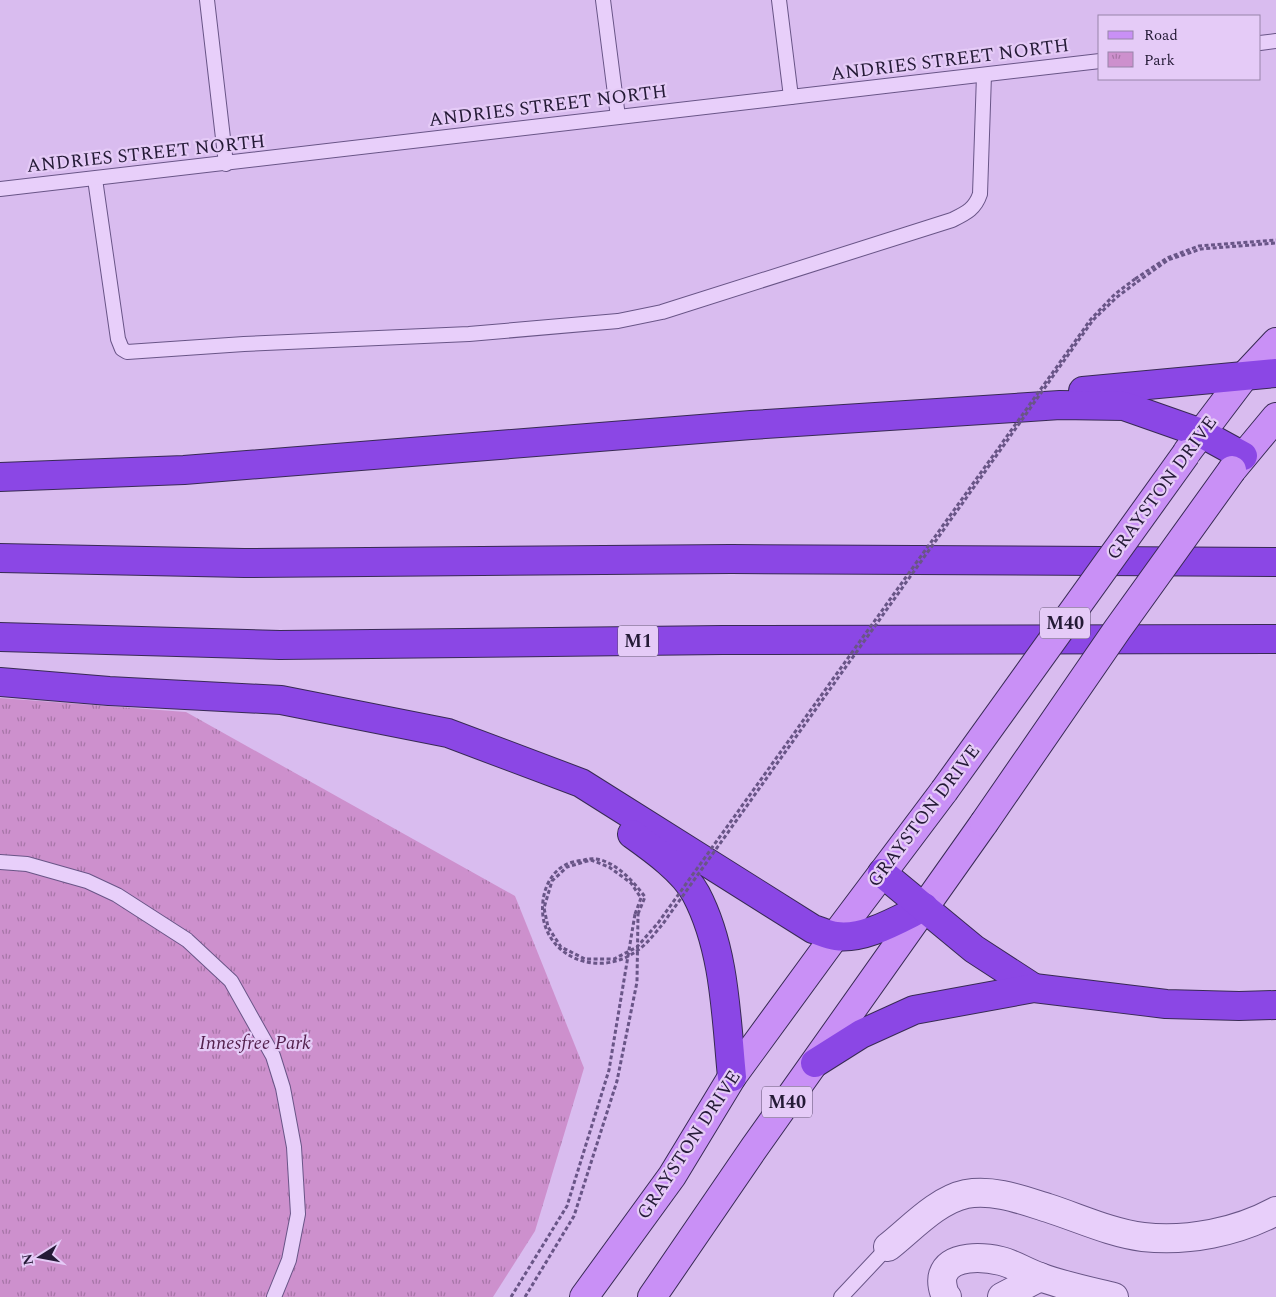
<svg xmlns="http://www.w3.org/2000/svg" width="1276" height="1297" viewBox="0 0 1276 1297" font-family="Spectral,serif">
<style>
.park{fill:url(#park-tufts)}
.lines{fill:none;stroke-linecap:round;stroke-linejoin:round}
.lane-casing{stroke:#695587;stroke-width:16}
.street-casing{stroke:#695587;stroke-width:30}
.primary-casing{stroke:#382a54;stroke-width:30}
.highway-casing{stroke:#382a54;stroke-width:30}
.path{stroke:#695587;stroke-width:3;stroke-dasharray:4 2.5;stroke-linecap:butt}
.lane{stroke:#e8cffa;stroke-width:14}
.street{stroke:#e8cffa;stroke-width:28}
.primary{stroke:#c990f6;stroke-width:28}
.highway{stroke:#8b47e5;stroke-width:28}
.primary-bridge-casing{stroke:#382a54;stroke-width:30;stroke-linecap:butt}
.path-bridge{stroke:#695587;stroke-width:3;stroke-dasharray:4 2.5;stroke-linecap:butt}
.primary-bridge{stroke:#c990f6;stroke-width:28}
.labels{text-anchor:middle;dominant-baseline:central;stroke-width:4.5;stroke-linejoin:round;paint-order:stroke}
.shield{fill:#e5cbf7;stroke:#5e4f70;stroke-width:1}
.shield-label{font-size:18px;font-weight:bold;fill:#241a36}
.street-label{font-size:19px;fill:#241a36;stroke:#e5cbf7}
.park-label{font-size:19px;font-style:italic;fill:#53204d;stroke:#e5cbf7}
</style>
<defs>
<pattern id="park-tufts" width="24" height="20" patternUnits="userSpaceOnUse" patternTransform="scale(1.25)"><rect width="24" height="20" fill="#cd90cd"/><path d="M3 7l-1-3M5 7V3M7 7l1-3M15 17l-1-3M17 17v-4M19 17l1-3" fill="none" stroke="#a675a7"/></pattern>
</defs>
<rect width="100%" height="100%" fill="#d9bcef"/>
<polygon class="park" points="0,698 186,712 515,896 584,1068 535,1231 493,1297 0,1297"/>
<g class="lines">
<g class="lane-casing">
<g id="lane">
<polyline points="207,0 226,164"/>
<polyline points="603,0 618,117"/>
<polyline points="779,0 791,97"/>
<polyline points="1260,43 1276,41"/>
<path d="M95,179L118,339L122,349L127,352L244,344L469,334L618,321L662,312L952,220C966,213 975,209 980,194L984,75"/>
<polyline points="0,189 1100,61"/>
<polyline points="0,862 27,864 87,881 117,895 187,940 231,981 273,1056 283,1088 294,1147 298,1214 289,1260 274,1297"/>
<polyline points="841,1297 888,1247"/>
</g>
</g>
<g class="street-casing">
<g id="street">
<path d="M888,1247C911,1229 937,1200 966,1194C994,1189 1022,1200 1048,1208C1079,1218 1111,1233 1143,1237C1188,1242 1237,1232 1276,1211"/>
<path d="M947,1297C943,1293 941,1281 943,1275C950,1254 984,1257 1001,1261C1014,1264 1027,1273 1040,1277C1064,1286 1089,1291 1114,1297"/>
<polyline points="1002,1297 1040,1277"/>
</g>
</g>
<g class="primary-casing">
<g id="primary">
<polyline points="1187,452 1246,374 1276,342"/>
<polyline points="1232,470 1276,417"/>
<polyline points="584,1297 672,1176 732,1077 835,936 944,791"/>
<polyline points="652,1297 754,1148 984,823"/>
</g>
</g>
<g class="highway-casing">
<g id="highway">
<polyline points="1083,391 1276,373"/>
<polyline points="0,477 184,470 751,425 1060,405 1124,406 1201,433 1243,456"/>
<polyline points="0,558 244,563 731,559 1276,562"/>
<polyline points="0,637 280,645 722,640 1276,639"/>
<path d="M0,682L109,691L281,700L448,733L581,783L813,929C820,931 828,935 836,936C865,940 899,919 924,907"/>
<path d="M632,834C653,849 684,871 696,894C725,949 726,1016 732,1077"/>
<polyline points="882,873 974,949 1034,988"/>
<polyline points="815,1063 861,1034 914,1010 1034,988 1166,1004 1239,1006 1276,1005"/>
</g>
</g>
<g class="path">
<polyline points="1135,279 1167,258 1199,246 1276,240"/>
<polyline points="1137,282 1168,260 1201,249 1276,243"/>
<polyline points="511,1297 567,1206 609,1070 635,914"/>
<polyline points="525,1297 574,1216 617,1081 637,982 638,914"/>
</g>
<use href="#lane" class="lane"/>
<use href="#street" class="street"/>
<use href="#primary" class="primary"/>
<use href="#highway" class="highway"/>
<g class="primary-bridge-casing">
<g id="primary-bridge">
<polyline points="944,791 1186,454"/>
<polyline points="984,823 1117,630 1232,470"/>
</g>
</g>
<g class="path-bridge">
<polyline points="635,914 641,898 631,883 609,867 591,860 567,867 552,881 544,908 548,927 561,947 585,959 614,959 637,947 658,923 1091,319 1115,294 1135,279"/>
<path d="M638,914L645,897C632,879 608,853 584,860C578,861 570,862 565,865C555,870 548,881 545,891C529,949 593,984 638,950C647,944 655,933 662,925L1093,320L1117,297L1137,282"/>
</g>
<use href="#primary-bridge" class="primary-bridge"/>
</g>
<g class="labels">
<g class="shield">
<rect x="1040" y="607.5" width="50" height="31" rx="4"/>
<rect x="618" y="625.5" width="40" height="31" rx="4"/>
<rect x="762" y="1086.5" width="50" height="31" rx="4"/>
</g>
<g class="shield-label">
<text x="1065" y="623">M40</text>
<text x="638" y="641">M1</text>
<text x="787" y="1102">M40</text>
</g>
<g class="street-label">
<text transform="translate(950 60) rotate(-7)">ANDRIES STREET NORTH</text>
<text transform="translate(548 106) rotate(-7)">ANDRIES STREET NORTH</text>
<text transform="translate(146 154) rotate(-6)">ANDRIES STREET NORTH</text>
<text transform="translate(1162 488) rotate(-54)">GRAYSTON DRIVE</text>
<text transform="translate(924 816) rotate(-53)">GRAYSTON DRIVE</text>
<text transform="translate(689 1145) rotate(-57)">GRAYSTON DRIVE</text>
</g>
<g class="park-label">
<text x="255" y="1043">Innesfree Park</text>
</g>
</g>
<rect x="1098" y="15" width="162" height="65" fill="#e5cbf7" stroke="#9884aa"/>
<rect x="1108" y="31" width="25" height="8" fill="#c990f6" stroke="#9884aa"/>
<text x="1144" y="40" font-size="15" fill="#241a36">Road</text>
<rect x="1108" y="52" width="25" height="15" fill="url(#park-tufts)" stroke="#9884aa"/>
<text x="1144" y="65" font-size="15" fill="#241a36">Park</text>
<g transform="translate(40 1257) rotate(259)" stroke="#e5cbf7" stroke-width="4" paint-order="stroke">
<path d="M0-4L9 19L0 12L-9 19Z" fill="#241a36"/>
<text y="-8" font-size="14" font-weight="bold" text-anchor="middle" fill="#241a36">N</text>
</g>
</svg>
